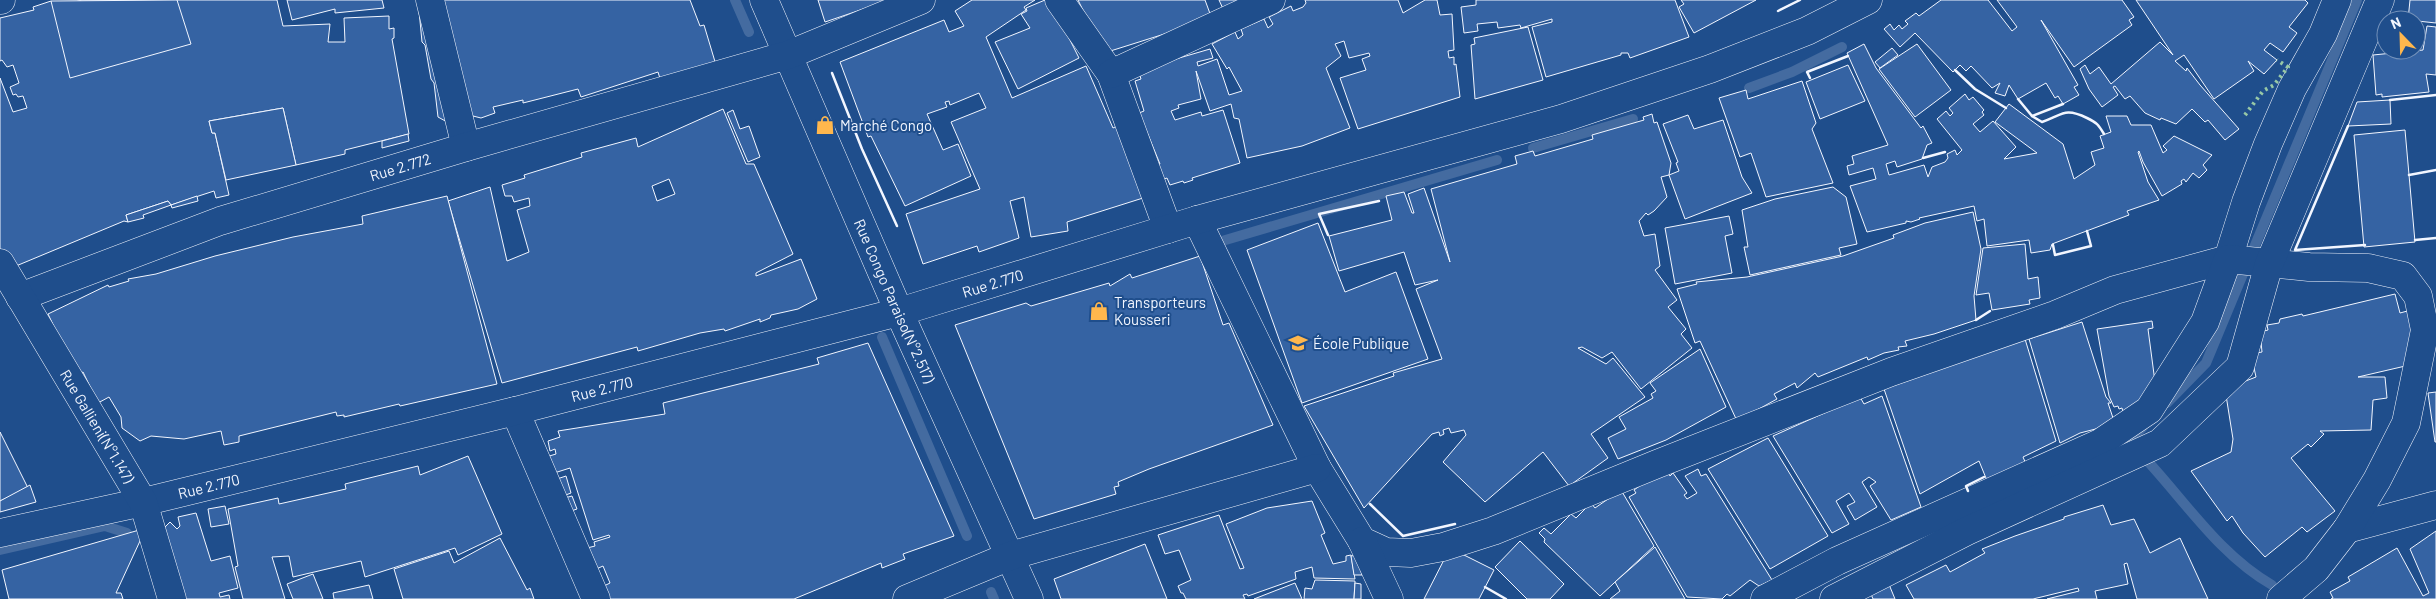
<svg xmlns="http://www.w3.org/2000/svg" width="2436" height="599" viewBox="0 0 2436 599" font-family="Barlow,sans-serif">
<style>
.lines{fill:none;stroke-linecap:round;stroke-linejoin:round}
.stream{stroke:#446ba0;stroke-width:10}
.building{fill:#3563a3;stroke:#f2f6ff;fill-rule:evenodd}
.minor-casing{stroke:#f2f6ff;stroke-width:29}
.major-casing{stroke:#f2f6ff;stroke-width:29}
.minor{stroke:#1f4e8c;stroke-width:28}
.major{stroke:#1f4e8c;stroke-width:28}
.hedge{stroke:#97c8a6;stroke-width:4;stroke-dasharray:2.5 4;stroke-linecap:butt}
.wall{stroke:#f2f6ff;stroke-width:2.5}
.labels{text-anchor:middle;dominant-baseline:central;stroke-width:4;stroke-linejoin:round;paint-order:stroke}
.poi-label{font-size:15px;fill:#f2f6ff;stroke:#1f4e8c;text-anchor:start}
.street-label{font-size:15px;fill:#f2f6ff;stroke:#1f4e8c}
</style>
<rect width="100%" height="100%" fill="#1f4e8c"/>
<g class="lines">
<g class="stream">
<polyline points="735,0 749,32"/>
<polyline points="1749,88 1792,72 1842,47"/>
<polyline points="1533,148 1633,119"/>
<polyline points="1212,244 1497,160"/>
<polyline points="882,337 967,536"/>
<polyline points="2167,403 2206,363 2357,0"/>
<polyline points="2112,449 2129,441 2143,427"/>
<path d="M2141,454C2183,498 2218,554 2272,585"/>
<polyline points="0,550 105,526 127,533"/>
<polyline points="991,592 994,599"/>
</g>
</g>
<g class="building">
<polygon points="82,0 277,0 283,26 330,24 328,42 345,42 344,18 389,16 389,29 394,28 394,38 392,39 409,134 345,150 345,154 296,165 283,108 209,121 212,133 215,133 229,195 216,198 214,191 171,205 168,201 126,215 128,222 124,221 16,266 0,258 0,78 13,112 27,108 23,96 18,97 16,94 13,95 10,87 19,83 13,65 7,67 2,60 0,61 0,18 34,10 33,7 51,1 52,4 55,3 56,7"/>
<polygon points="177,0 191,44 70,78 51,1"/>
<polygon points="287,0 382,0 384,8 335,13 335,9 292,20"/>
<polygon points="418,0 690,0 700,26 704,25 716,65 661,82 658,72 581,97 578,89 523,103 523,100 493,107 495,113 481,118 473,116 470,119 449,123 438,117 434,83 431,79 425,45 422,42"/>
<polygon points="818,0 890,0 825,22"/>
<polygon points="972,0 1035,0 1024,7 1026,10 986,37 1012,98 1086,66 1113,128 1119,125 1143,198 1067,222 1068,231 1031,237 1024,197 1010,201 1019,238 979,252 977,246 923,264 906,214 980,189 951,122 986,108 979,93 950,105 949,101 945,102 947,107 927,114 943,150 958,144 971,176 905,206 871,136 868,137 840,62 944,20 949,32 964,26 955,11"/>
<polygon points="1045,0 1050,0 1079,58 1018,89 995,42 1030,28 1021,14 1027,11 1026,8"/>
<polygon points="1078,0 1205,0 1212,19 1104,53"/>
<polygon points="1219,0 1252,0 1224,11"/>
<polygon points="1305,0 1398,0 1403,13 1425,0 1437,0 1440,15 1452,14 1454,50 1448,51 1449,58 1454,57 1454,65 1456,64 1460,97 1358,129 1340,78 1366,70 1362,59 1370,56 1369,53 1349,58 1344,41 1335,44 1341,56 1326,68 1350,128 1302,146 1247,158 1239,119 1234,118 1231,104 1210,111 1196,71 1201,99 1178,105 1179,108 1171,111 1175,120 1201,112 1202,116 1223,110 1240,163 1192,178 1193,180 1184,183 1183,181 1170,185 1167,178 1159,181 1154,165 1160,164 1139,113 1144,111 1135,81 1141,79 1138,70 1210,49 1213,58 1197,62 1198,66 1217,59 1229,95 1242,91 1229,67 1227,69 1212,44 1235,32 1238,39 1243,35 1241,29 1264,19 1268,28 1273,24 1269,17 1291,6 1293,11 1303,7 1306,3"/>
<polygon points="1476,0 1675,0 1689,37 1630,58 1628,53 1621,53 1621,55 1546,77 1532,27 1552,22 1552,19 1521,28 1520,25 1498,28 1497,22 1477,24 1478,31 1464,33 1461,7 1476,5"/>
<polygon points="1681,0 1756,0 1694,33 1679,7 1684,4"/>
<polygon points="1941,0 1988,0 2012,31 2017,27 1997,0 2122,0 2134,17 2129,20 2132,25 2074,67 2041,20 2078,85 2074,87 2079,95 2063,104 2058,96 2055,98 2046,83 2018,99 2009,85 2005,96 1995,93 2000,83 1992,88 1971,66 1966,71 1960,65 1953,72 1915,33 1900,47 1884,29 1890,24 1894,30 1899,25 1902,29 1908,24 1905,21 1916,13 1919,16"/>
<polygon points="2136,0 2305,0 2308,3 2289,27 2297,33 2283,52 2270,43 2264,50 2277,60 2264,74 2248,61 2254,71 2214,99 2184,55 2175,61 2186,71 2187,68 2200,85 2239,129 2225,140 2208,120 2205,122 2192,109 2176,124 2161,118 2160,120 2145,113 2130,96 2125,99 2115,86 2113,87 2118,95 2102,107 2089,89 2080,69 2085,65 2090,74 2099,67 2111,84 2160,42 2173,55"/>
<polygon points="2410,0 2436,0 2436,23 2408,20"/>
<polygon points="2427,26 2436,27 2436,75 2426,74 2429,92 2382,97 2382,94 2376,95 2373,55 2423,50"/>
<polygon points="1528,27 1543,80 1475,99 1471,45 1475,44 1474,38"/>
<polygon points="1864,44 1876,68 1921,128 1923,126 1932,143 1927,145 1922,159 1897,167 1895,161 1886,164 1889,175 1924,165 1928,177 1932,167 1945,162 1948,158 1947,154 1955,150 1957,155 1962,150 1937,119 1946,111 1950,116 1953,113 1949,108 1965,94 1969,100 1973,97 1984,110 1982,112 1984,115 1973,124 1980,132 1993,121 2016,147 2004,159 2037,153 1995,122 2009,104 2063,144 2074,179 2095,165 2091,152 2104,148 2100,136 2111,132 2106,116 2127,116 2131,125 2151,125 2163,153 2167,150 2163,146 2174,136 2212,155 2203,165 2207,170 2199,178 2193,173 2186,182 2184,179 2181,181 2182,184 2162,196 2143,162 2139,151 2138,152 2148,182 2159,200 2127,211 2129,215 2052,244 2050,250 2031,253 2029,240 1987,246 1984,219 1977,221 1974,206 1919,218 1920,219 1911,222 1906,221 1906,223 1867,232 1850,186 1876,179 1873,168 1849,175 1847,166 1854,164 1852,156 1888,145 1847,53"/>
<polygon points="1917,44 1951,90 1915,117 1879,69"/>
<polygon points="1892,48 1898,55 1880,68 1875,62"/>
<polygon points="1848,65 1865,101 1820,119 1806,82"/>
<polygon points="1802,81 1816,123 1812,129 1833,183 1766,197 1751,153 1740,157 1719,98 1746,90 1748,99"/>
<polygon points="2390,100 2391,124 2348,126 2357,102"/>
<polygon points="283,108 296,165 226,180 215,133 212,133 209,121"/>
<path d="M723,109L746,164H754L793,254L756,273V276L801,259L817,299L798,309L771,315L770,318L760,322V319L725,331L724,329L700,333L638,351L637,347L502,383L448,201L490,187L507,261L529,252L517,210L530,206L529,198L514,202L512,196H505L502,185L525,178L524,175L582,157L581,153L636,138L638,147ZM669,179L675,194L657,201L652,186Z"/>
<polygon points="733,110 740,129 749,126 760,157 748,162 727,113"/>
<polygon points="1652,114 1654,123 1657,122 1671,163 1669,175 1661,177 1667,197 1654,211 1648,215 1646,213 1639,221 1644,236 1655,234 1660,266 1655,270 1677,300 1668,307 1686,329 1681,334 1692,348 1641,389 1612,352 1602,358 1582,347 1578,348 1606,364 1613,358 1645,397 1591,434 1608,458 1569,486 1543,452 1485,502 1443,462 1466,435 1464,430 1451,433 1449,428 1443,430 1444,434 1440,436 1439,432 1432,434 1364,508 1304,406 1394,376 1393,373 1442,359 1416,289 1438,280 1415,285 1404,252 1339,271 1329,236 1392,220 1386,196 1404,192 1412,213 1414,213 1408,194 1424,188 1450,262 1431,189 1517,164 1515,156 1533,151 1535,156 1593,139 1592,135 1644,120 1643,117"/>
<polygon points="1688,115 1694,129 1723,120 1742,177 1752,193 1685,219 1669,175 1679,171 1676,163 1678,162 1663,124"/>
<polygon points="2405,130 2415,242 2364,247 2354,135"/>
<polygon points="408,134 409,141 382,148 382,141"/>
<polygon points="1833,187 1846,197 1857,244 1839,248 1841,255 1750,275 1744,247 1748,247 1742,210 1775,199"/>
<polygon points="197,196 198,201 172,208 171,205 143,215 144,218 128,222 126,215 168,201 171,205"/>
<polygon points="447,196 497,384 400,406 399,404 344,417 344,415 337,416 336,412 239,436 239,442 224,445 221,431 184,439 151,436 140,441 122,428 121,417 109,397 98,403 83,372 77,375 48,314 108,285 109,287 129,281 128,279 156,274 215,256 293,237 363,224 362,216"/>
<polygon points="1973,212 1981,249 1974,296 1976,320 1934,334 1905,341 1907,346 1898,347 1899,350 1884,353 1868,360 1867,357 1818,377 1815,373 1797,388 1795,383 1774,394 1777,399 1737,421 1700,341 1695,343 1677,289 1697,284 1696,282 1747,277 1843,256 1894,238 1893,235 1925,223"/>
<polygon points="1729,216 1733,234 1725,236 1732,273 1675,284 1665,228"/>
<polygon points="1318,223 1345,292 1396,272 1428,359 1302,403 1247,250"/>
<polygon points="2025,244 2028,279 2038,277 2040,298 2029,300 2030,304 1992,310 1989,293 1976,295 1983,248"/>
<polygon points="1200,256 1223,325 1229,323 1273,425 1149,469 1118,482 1119,486 1114,487 1116,494 1034,519 955,325 1026,303 1031,306 1109,283 1110,286 1130,274 1132,278"/>
<polygon points="2395,294 2400,313 2411,310 2417,342 2408,345 2414,364 2358,377 2385,377 2387,398 2373,400 2371,430 2320,431 2324,434 2311,447 2308,444 2291,458 2335,511 2307,532 2302,527 2265,557 2243,533 2232,516 2227,521 2191,471 2231,452 2233,439 2225,389 2256,377 2251,354 2262,352 2260,332 2268,330 2267,325 2279,323 2280,319 2302,314 2303,316"/>
<polygon points="2152,321 2153,328 2148,329 2157,397 2124,416 2122,408 2119,409 2118,406 2114,407 2109,396 2097,329"/>
<polygon points="2082,322 2106,397 2111,403 2108,403 2115,424 2080,433 2060,443 2029,339"/>
<polygon points="2025,339 2056,441 2023,457 2026,464 1988,483 1979,461 1920,494 1884,389"/>
<polygon points="868,343 954,536 903,554 905,559 882,568 881,563 794,599 606,599 600,588 610,583 603,566 594,570 587,548 595,546 594,542 610,537 609,535 593,540 570,468 551,474 546,457 556,454 555,449 550,451 548,441 560,437 558,431 665,414 663,403 819,364 817,358"/>
<polygon points="1700,349 1726,407 1666,440 1618,459 1608,438 1626,429 1619,417 1653,398 1651,394 1656,391 1650,383"/>
<polygon points="2436,392 2436,442 2435,442 2428,393"/>
<polygon points="1882,396 1921,507 1891,520 1870,486 1876,482 1869,477 1862,482 1877,507 1855,520 1847,506 1855,502 1849,493 1836,501 1849,524 1832,533 1773,436 1860,397 1864,404"/>
<polygon points="0,432 28,488 0,501"/>
<polygon points="1768,438 1828,536 1770,569 1708,469"/>
<polygon points="468,456 502,534 458,555 455,548 365,577 361,561 293,577 289,556 272,557 285,599 243,599 235,567 238,566 228,509 278,498 279,504 346,489 345,484 418,466 420,475"/>
<polygon points="1665,468 1670,476 1673,473 1687,493 1684,495 1687,499 1697,493 1685,476 1698,469 1701,476 1706,474 1772,580 1759,586 1750,580 1730,596 1727,594 1722,599 1687,597 1629,497 1636,493 1634,490"/>
<polygon points="566,476 571,493 563,496 557,479"/>
<polygon points="30,485 36,502 0,512 0,501"/>
<polygon points="1621,490 1654,546 1600,596 1544,542 1545,539 1539,533 1544,528 1551,534 1571,514 1576,518 1591,503 1595,508"/>
<polygon points="572,496 577,509 565,513 561,499"/>
<polygon points="1312,501 1325,533 1321,535 1333,564 1346,561 1346,556 1351,555 1355,579 1314,578 1312,567 1295,572 1296,579 1248,596 1247,594 1243,595 1245,599 1186,599 1183,593 1181,593 1178,586 1191,580 1179,550 1165,554 1158,535 1219,515 1240,569 1244,568 1226,524 1267,508"/>
<polygon points="2103,505 2111,525 2134,519 2150,553 2180,538 2208,599 2137,599 2127,563 2124,564 2128,584 2095,591 2097,599 2047,599 2079,591 2078,588 2033,599 1914,599 1906,585 1946,565 1950,572 1985,553 1982,549 2015,536 2064,519 2064,517"/>
<polygon points="225,506 229,524 211,527 208,509"/>
<polygon points="196,513 211,561 230,556 238,588 219,593 220,597 229,595 230,599 183,599 159,533 170,522 177,529 180,526 178,517"/>
<polygon points="146,528 116,593 121,593 123,599 9,599 2,570"/>
<polygon points="2436,531 2436,599 2331,599 2333,598 2330,592 2350,581 2348,577 2397,548 2423,596 2429,593 2410,549"/>
<polygon points="500,538 527,590 530,588 534,599 403,599 394,569 449,551 454,563"/>
<polygon points="1520,541 1564,584 1550,599 1527,599 1495,567"/>
<polygon points="1145,544 1167,599 1061,599 1054,579"/>
<polygon points="1655,547 1685,599 1610,599 1620,591 1615,582"/>
<polygon points="1450,548 1494,570 1479,599 1424,599"/>
<polygon points="1357,555 1362,575 1354,575 1351,556"/>
<polygon points="313,574 323,599 293,599 287,584"/>
<polygon points="1315,580 1355,581 1354,599 1304,599 1305,588 1312,589"/>
<polygon points="1888,582 1895,599 1873,599 1869,589"/>
<polygon points="1295,583 1302,599 1254,599"/>
<polygon points="1355,583 1361,584 1361,599 1354,599"/>
<polygon points="369,585 373,599 334,599 333,593"/>
</g>
<g class="lines">
<g class="minor-casing">
<g id="minor">
<polyline points="0,0 1,0"/>
<polyline points="430,0 466,147"/>
<path id="s1" d="M764,0L899,312L1029,599"/>
<polyline points="1059,0 1111,74 1168,229"/>
<polyline points="1111,74 1271,0"/>
<polyline points="1197,220 1317,468 1362,541 1386,552 1411,553 1443,547 1493,531 1657,464 1891,372 2055,315 2115,290 2228,259 2246,202 2268,144 2292,89 2323,34 2337,0"/>
<path id="s2" d="M20,297L220,221L466,147L788,55L921,0"/>
<polyline points="515,411 596,599"/>
<polyline points="2347,529 2436,505"/>
<path id="s3" d="M0,533L143,502L515,411L899,312L1197,220L1561,119L1710,69L1807,31L1868,0"/>
<polyline points="1362,541 1389,599"/>
<polyline points="907,599 1010,556 1317,468"/>
<polyline points="1765,599 1837,561 2100,443 2149,410 2205,322 2228,259 2309,267 2368,268 2403,276 2418,296 2425,330 2406,423 2377,480 2347,529 2316,569 2281,599"/>
<polyline points="1834,599 1967,531 2160,443 2240,367 2269,264 2380,0"/>
</g>
</g>
<g class="major-casing">
<g id="major">
<path id="s4" d="M0,263L143,502L172,599"/>
</g>
</g>
<use href="#minor" class="minor"/>
<use href="#major" class="major"/>
<polyline class="hedge" points="2245,115 2263,91 2274,85 2288,67 2277,60"/>
<g class="wall">
<polyline points="1778,11 1800,0"/>
<polyline points="1955,70 1975,89 2006,108"/>
<polyline points="832,73 862,149 897,226"/>
<polyline points="1810,78 1807,72 1848,56"/>
<path d="M2018,99L2032,116L2042,122C2063,115 2064,107 2087,118C2097,123 2098,124 2104,134"/>
<polyline points="2390,100 2436,95"/>
<polyline points="2032,116 2063,104"/>
<polyline points="2348,126 2295,250 2365,245"/>
<polyline points="1923,158 1945,152"/>
<polyline points="2409,175 2436,170"/>
<polyline points="1328,235 1319,214 1379,201"/>
<polyline points="2415,240 2436,238"/>
<polyline points="2053,245 2055,255 2091,246 2087,231"/>
<polyline points="1976,320 1990,311"/>
<polyline points="1968,491 1966,486 1984,477"/>
<polyline points="1370,504 1403,536 1455,524"/>
<polyline points="1485,587 1506,599"/>
</g>
</g>
<defs>
<g id="shop-bare" transform="scale(1.5)"><path d="M-5-2.5h2.3a2.7 3.5 0 0 1 5.4 0H5L5.5 6h-11ZM-1.5-2.5h3a1.5 2.3 0 0 0-3 0Z" fill="#ffb74d" stroke="#1f4e8c" stroke-width="2.5" paint-order="stroke"/></g>
<g id="school-bare" transform="scale(1.5)"><path d="M0-5L7-2L0 1L-7-2ZM-4 1L0 2.5L4 1V4Q0 6-4 4Z" fill="#ffb74d" stroke="#1f4e8c" stroke-width="2.5" paint-order="stroke"/></g>
</defs>
<g fill-rule="evenodd">
<use href="#shop-bare" x="825" y="125"/>
<use href="#shop-bare" x="1099" y="311"/>
<use href="#school-bare" x="1298" y="343"/>
</g>
<g class="labels">
<g class="poi-label">
<text x="840" y="125">Marché Congo</text>
<text x="1114" y="302">Transporteurs<tspan x="1114" dy="17">Kousseri</tspan></text>
<text x="1313" y="343">École Publique</text>
</g>
<g class="street-label">
<text stroke="none"><textPath href="#s2" startOffset="402">Rue 2.772</textPath></text>
<text stroke="none"><textPath href="#s3" startOffset="1024">Rue 2.770</textPath></text>
<text stroke="none"><textPath href="#s1" startOffset="328">Rue Congo Paraiso(N°2.517)</textPath></text>
<text stroke="none"><textPath href="#s3" startOffset="619">Rue 2.770</textPath></text>
<text stroke="none"><textPath href="#s4" startOffset="190">Rue Gallieni(N°1.147)</textPath></text>
<text stroke="none"><textPath href="#s3" startOffset="214">Rue 2.770</textPath></text>
</g>
</g>
<g transform="translate(2401 35) rotate(337)"><circle r="24" fill="#1f4e8c" stroke="#7391ba"/>
<path d="M0-4L9 19L0 12L-9 19Z" fill="#ffb74d"/>
<text y="-8" font-size="14" font-weight="bold" text-anchor="middle" fill="#f2f6ff">N</text>
</g>
</svg>
